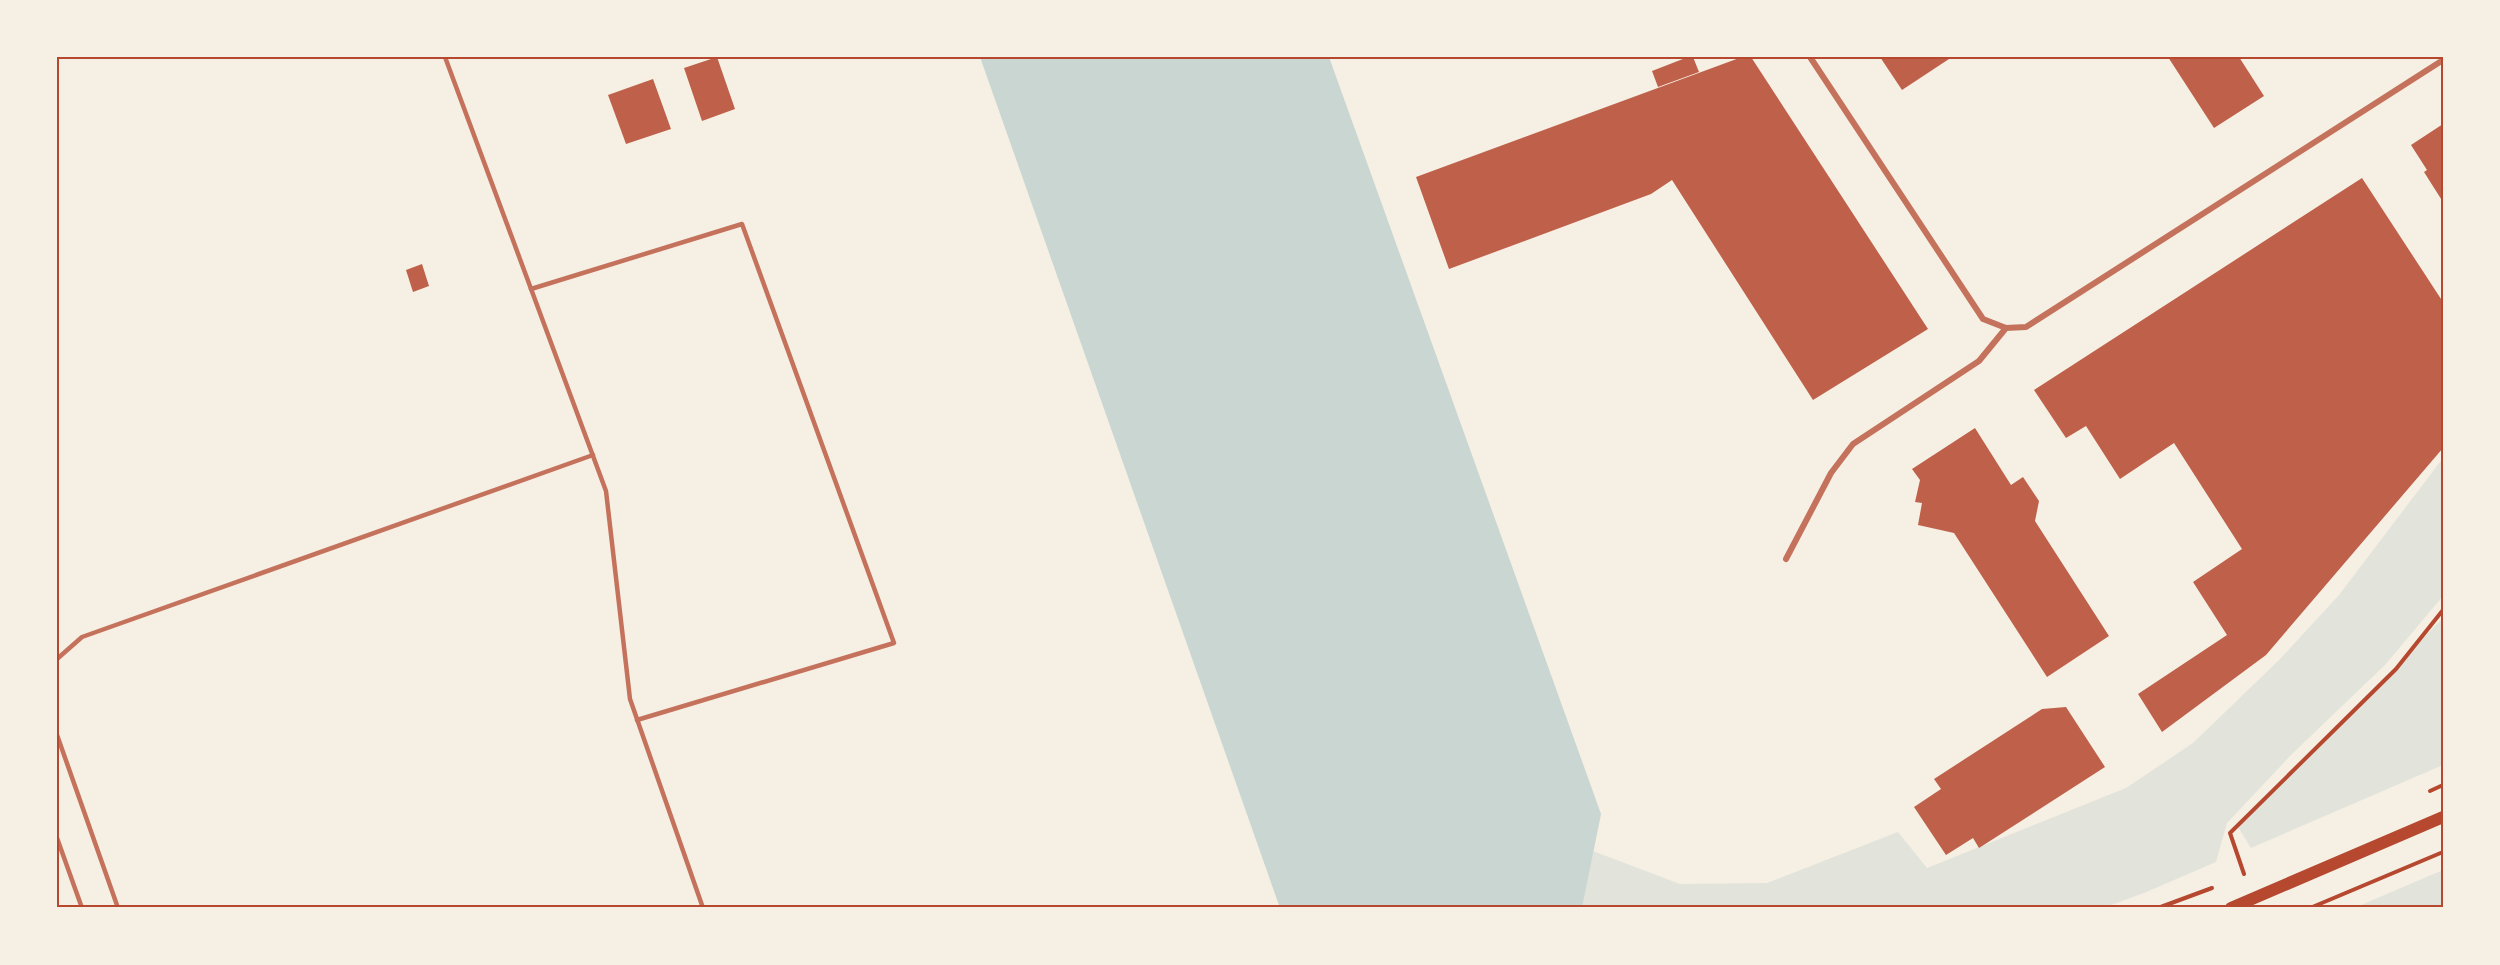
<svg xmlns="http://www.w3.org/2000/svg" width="2500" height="965" viewBox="0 0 2500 965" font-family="Cabin,sans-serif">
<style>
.green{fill:#e2e4dc}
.water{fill:#c9d6d2}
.building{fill:#bf614a}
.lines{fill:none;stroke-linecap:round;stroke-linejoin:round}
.path{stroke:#b5482f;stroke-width:4}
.service{stroke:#c5725c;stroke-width:4.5}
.minor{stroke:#c5725c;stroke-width:6}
.secondary{stroke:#b5482f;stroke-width:12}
.neatline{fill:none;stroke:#b5482f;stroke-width:2}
</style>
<rect width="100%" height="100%" fill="#f6efe4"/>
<g class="green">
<polygon points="2443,458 2443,596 2385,665 2292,754 2227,823 2216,862 2144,893 2103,908 1582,908 1593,851 1680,884 1767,883 1898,832 1927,868 2126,788 2193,743 2279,660 2339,595"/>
<polygon points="2443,618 2443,765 2251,848 2238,827"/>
<polygon points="2443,870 2443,908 2354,908"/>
</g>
<polygon class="water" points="980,57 1329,57 1601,814 1582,908 1280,908"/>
<g class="building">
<polygon points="717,57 735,109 702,121 684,68"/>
<polygon points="1688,57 1693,57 1699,72 1658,87 1652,71"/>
<polygon points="1742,57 1751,57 1928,329 1813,400 1672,180 1651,194 1449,269 1416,177"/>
<polygon points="1880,57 1952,57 1902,90"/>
<polygon points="2168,57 2239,57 2264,96 2214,128"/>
<polygon points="653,79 671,129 626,144 608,95"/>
<polygon points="2443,124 2443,202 2424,172 2427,170 2411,145"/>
<polygon points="2362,178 2443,302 2443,448 2266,655 2162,732 2138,694 2227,635 2193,582 2242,549 2174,443 2120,479 2086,426 2066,438 2034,390"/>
<polygon points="422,264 429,286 413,292 406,270"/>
<polygon points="1975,428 2011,485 2023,477 2039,501 2035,521 2109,636 2047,677 1954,533 1918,525 1922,503 1915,502 1920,480 1912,469"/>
<polygon points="2066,707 2105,767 1979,848 1973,838 1946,855 1914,807 1941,789 1934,779 2042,709"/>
</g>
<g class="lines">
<g class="path">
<polyline points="2430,791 2443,785"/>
<polyline points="2244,874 2230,833 2396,669 2443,610"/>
<polyline points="2158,908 2212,888"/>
<polyline points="2310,908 2443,852"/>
</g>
<g class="service">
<polyline points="445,57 606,491 630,699 703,908"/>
<polyline points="531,289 742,224 894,643 637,720"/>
<polyline points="57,659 82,637 593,455"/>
<polyline points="57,735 118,908"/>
<polyline points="57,838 82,908"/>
</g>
<g class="minor">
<polyline points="1810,57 1983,319 2006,328 2026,327 2443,60"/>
<polyline points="1786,559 1831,473 1853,444 1979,361 2006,328"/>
</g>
<polyline class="secondary" points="2231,908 2443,817"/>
</g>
<rect width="2500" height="965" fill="none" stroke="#f6efe4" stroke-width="117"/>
<rect x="58" y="58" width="2384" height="848" class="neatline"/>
</svg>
